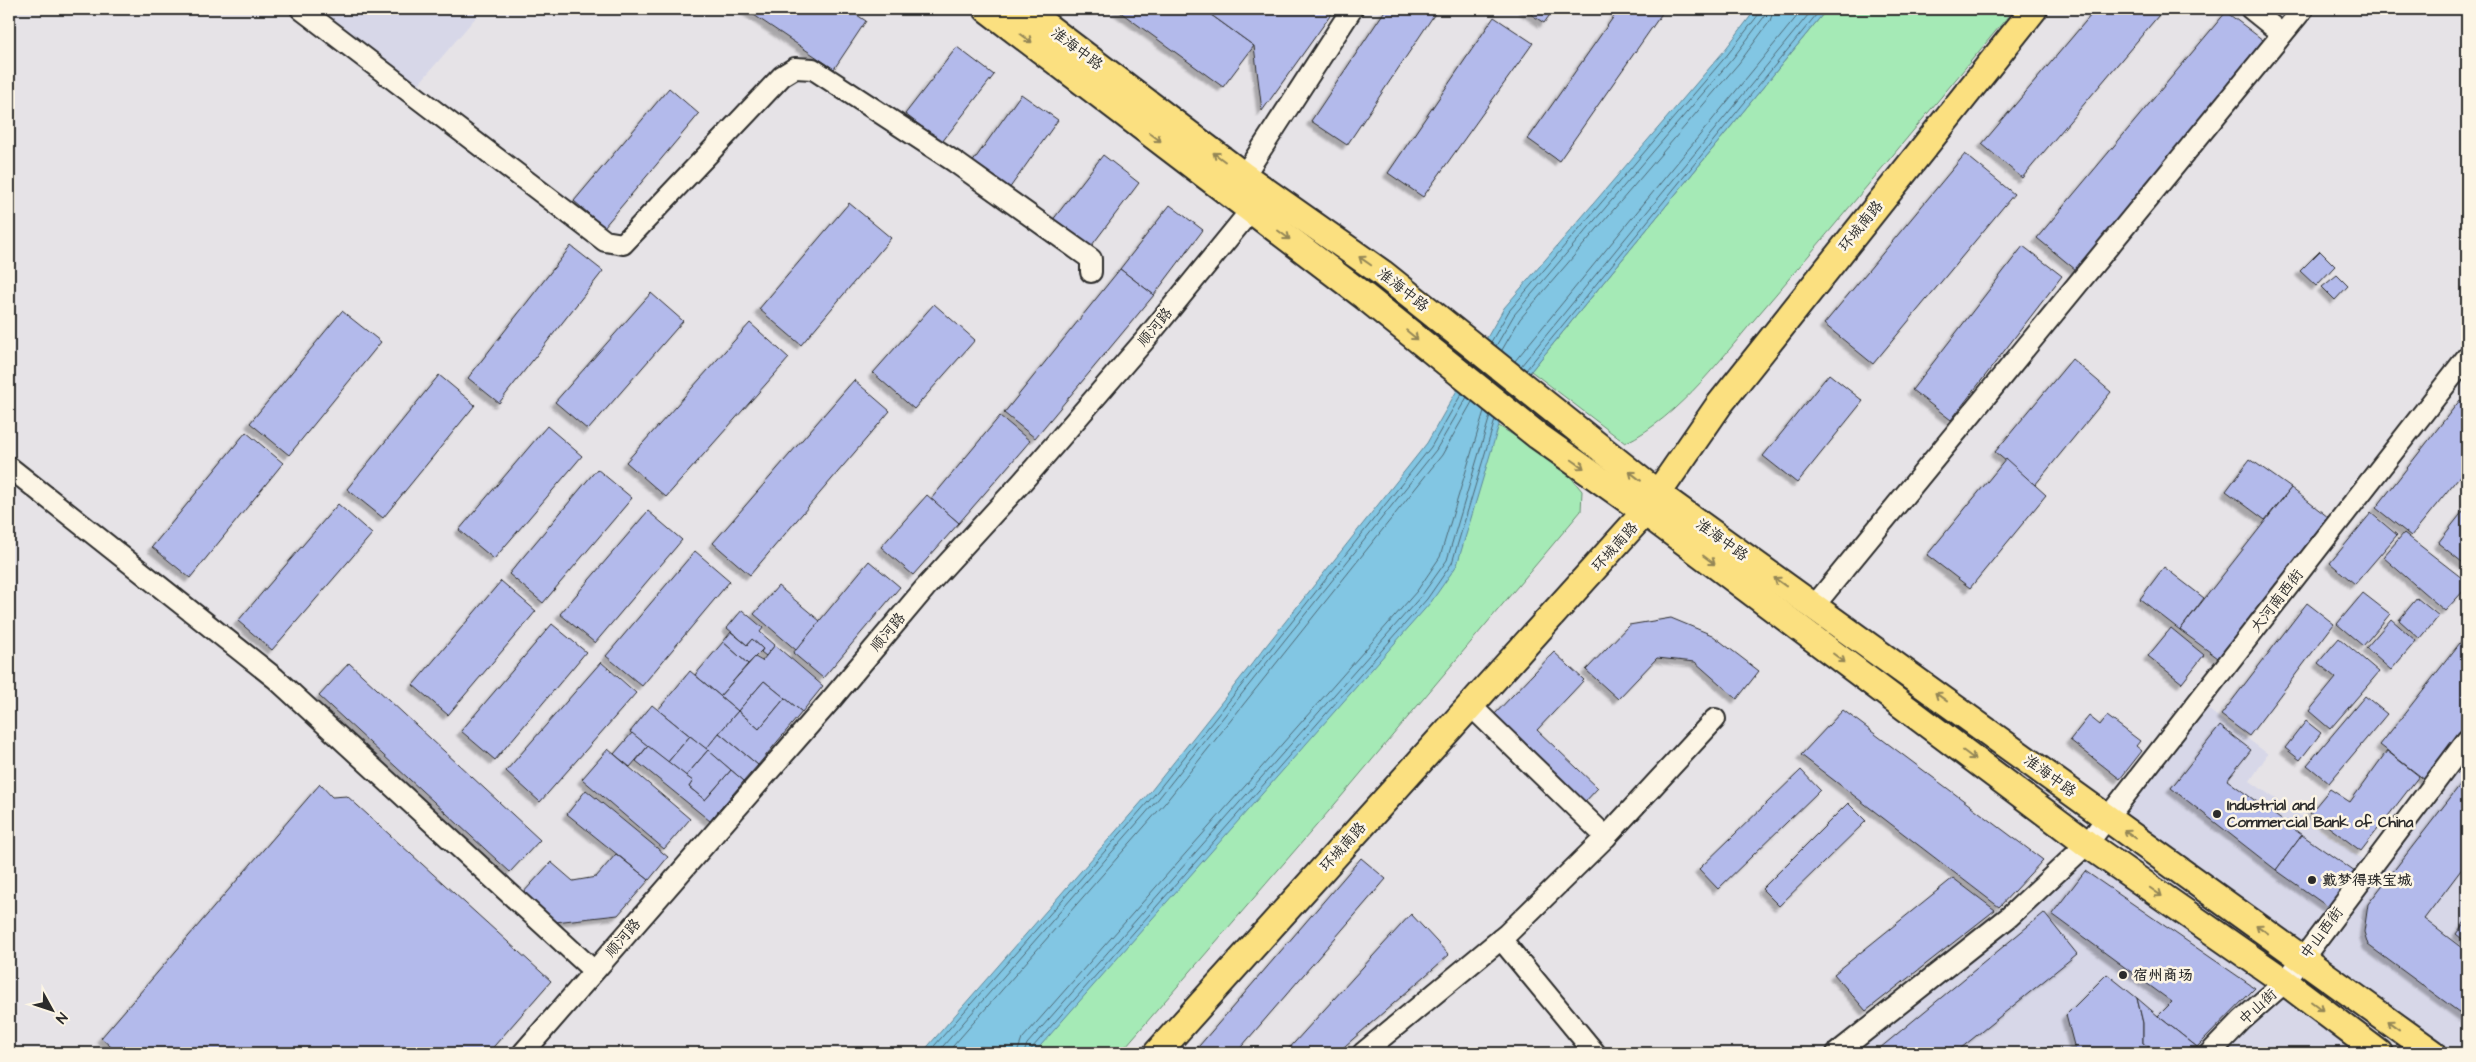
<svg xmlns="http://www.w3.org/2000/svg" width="2476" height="1062" viewBox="0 0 2476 1062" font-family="'Architects Daughter','LXGW WenKai TC',sans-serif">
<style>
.built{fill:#d7d7e8}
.green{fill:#a5eab6;stroke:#688a70}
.water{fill:#82c6e3;stroke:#5f8899}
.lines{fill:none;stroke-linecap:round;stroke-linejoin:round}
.shore{stroke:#4e6975;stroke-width:1}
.building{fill:#b3baeb;stroke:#2b2b2b;filter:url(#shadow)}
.minor-casing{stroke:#2b2b2b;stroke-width:24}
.major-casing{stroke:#2b2b2b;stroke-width:30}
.minor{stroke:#fcf5e5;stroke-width:20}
.major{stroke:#fbe080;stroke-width:26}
.oneway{stroke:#938656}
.poi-dot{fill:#2b2b2b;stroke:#fcf5e5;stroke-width:2}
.labels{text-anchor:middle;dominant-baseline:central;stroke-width:5;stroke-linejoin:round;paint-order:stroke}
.street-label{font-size:15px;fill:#2b2b2b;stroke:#fcf5e5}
.poi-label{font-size:15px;font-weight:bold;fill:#2b2b2b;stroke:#fcf5e5;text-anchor:start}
</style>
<defs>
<filter id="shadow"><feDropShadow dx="-4.5" dy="4.5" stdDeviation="1" flood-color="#0004"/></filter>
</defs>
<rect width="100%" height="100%" fill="#e6e3e7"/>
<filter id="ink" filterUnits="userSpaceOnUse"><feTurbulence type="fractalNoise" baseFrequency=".02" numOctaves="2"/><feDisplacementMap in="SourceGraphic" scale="10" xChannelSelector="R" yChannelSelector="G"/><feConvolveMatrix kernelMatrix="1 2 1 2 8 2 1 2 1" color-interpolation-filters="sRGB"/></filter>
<g filter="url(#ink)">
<g class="built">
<polygon points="301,9 483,9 411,93"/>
<polygon points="2198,702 2268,754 2250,781 2372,866 2467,740 2467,919 2456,934 2467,943 2467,1053 2433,1053 2108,818"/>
<polygon points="2087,844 2379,1053 1837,1053"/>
</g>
<g class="green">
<path d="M1827,9H2014C1931,109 1849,209 1765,307C1724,354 1681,416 1625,443L1531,371Z"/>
<polygon points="1494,423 1561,465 1582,491 1581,511 1335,804 1120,1053 1021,1053"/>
</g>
<polygon class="water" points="1756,9 1827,9 1531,371 1504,408 1457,565 1431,602 1034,1053 922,1053 1151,791 1427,443 1504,308 1724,51"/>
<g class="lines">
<g class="shore">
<polyline points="1491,342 1509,311 1728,54 1759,14 1760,9"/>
<polyline points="1496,346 1514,315 1733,58 1764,17 1766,9"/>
<polyline points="1502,350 1520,319 1739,63 1770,21 1774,9"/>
<polyline points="1515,361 1803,9"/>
<polyline points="1521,366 1813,9"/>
<polyline points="1526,370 1821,9"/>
<polyline points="928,1053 1155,794 1431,447 1462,393"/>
<polyline points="937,1053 1159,798 1436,450 1467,397"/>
<polyline points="947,1053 1165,803 1442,455 1472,402"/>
<polyline points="1017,1053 1022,1039 1417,591 1440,557 1484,411"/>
<polyline points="1024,1053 1027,1044 1422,595 1447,560 1490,416"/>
<polyline points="1031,1053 1032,1048 1427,599 1452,563 1495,420"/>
</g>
</g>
<g class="building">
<polygon points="745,9 848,9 866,21 834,69"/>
<polygon points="1116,9 1203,9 1254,46 1223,87"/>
<polygon points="1203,9 1335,9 1262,111 1254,46"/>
<polygon points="1386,9 1438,9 1347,145 1311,121"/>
<polygon points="1523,9 1554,9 1544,23"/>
<polygon points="1619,9 1665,9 1559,161 1528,139"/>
<polygon points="2096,9 2164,9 2022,178 1982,144"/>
<polygon points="2226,12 2263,40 2076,270 2037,238"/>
<polygon points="1494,17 1533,43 1423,197 1388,173"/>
<polygon points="957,47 994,75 942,142 905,114"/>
<polygon points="669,88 699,114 604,227 574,201"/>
<polygon points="1021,94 1058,120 1009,189 972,163"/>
<polygon points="1965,154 2014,194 1873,364 1824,324"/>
<polygon points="1103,155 1139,183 1089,249 1052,221"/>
<polygon points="849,203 891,238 801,345 759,309"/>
<polygon points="1170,205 1203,230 1154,295 1120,269"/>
<polygon points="571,246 603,271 499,403 468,378"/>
<polygon points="2023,246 2062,276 1951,420 1912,390"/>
<polygon points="2320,251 2335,266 2316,286 2300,271"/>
<polygon points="1120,269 1154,295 1035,438 1004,413"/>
<polygon points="2337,275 2348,286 2335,300 2322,287"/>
<polygon points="651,293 683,321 588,430 555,402"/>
<polygon points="934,304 975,340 914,409 873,373"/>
<polygon points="342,311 381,342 289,455 250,423"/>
<polygon points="750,323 789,358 666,497 626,462"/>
<polygon points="2072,359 2111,392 2035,485 1995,452"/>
<polygon points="1829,374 1863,401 1797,483 1763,456"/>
<polygon points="439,375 475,405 383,518 347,489"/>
<polygon points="854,380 890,411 750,575 713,543"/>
<polygon points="2460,400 2467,406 2467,467 2411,536 2376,508"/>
<polygon points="1000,416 1030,441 959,523 931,499"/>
<polygon points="547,426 582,456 494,559 459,530"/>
<polygon points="246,432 283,463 190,578 152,547"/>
<polygon points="2006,459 2046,495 1970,588 1927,555"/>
<polygon points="2250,459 2291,488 2265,520 2226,491"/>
<polygon points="597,469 632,498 543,603 509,574"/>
<polygon points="2291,488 2328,517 2218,658 2180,630"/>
<polygon points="927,495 959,523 913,575 881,547"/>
<polygon points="338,504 372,534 272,650 238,621"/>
<polygon points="2467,506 2467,566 2438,543"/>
<polygon points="648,511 682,540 595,643 560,614"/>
<polygon points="2371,513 2397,535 2355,584 2330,563"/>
<polygon points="2404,533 2467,582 2467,587 2445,611 2383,557"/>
<polygon points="695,551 730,581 642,686 606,656"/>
<polygon points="869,561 900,587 823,678 793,653"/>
<polygon points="2164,567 2204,598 2180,630 2140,599"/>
<polygon points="501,581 536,611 448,715 413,685"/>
<polygon points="778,586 820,621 796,650 754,614"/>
<polygon points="2363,593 2390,614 2363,646 2337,624"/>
<polygon points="2417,598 2439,616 2420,639 2399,620"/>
<polygon points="2307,603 2334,624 2249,736 2221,715"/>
<polygon points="742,610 763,628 760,632 775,645 766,656 761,652 763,649 752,639 747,645 727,628"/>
<polygon points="1671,618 1712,635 1759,671 1737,699 1695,662 1657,658 1618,699 1586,670 1629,625"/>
<polygon points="2391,619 2416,641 2391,670 2366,648"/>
<polygon points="552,624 586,652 495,760 461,731"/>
<polygon points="2171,628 2204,655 2182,683 2148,656"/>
<polygon points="731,632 747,645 752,639 763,649 748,664 723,642"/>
<polygon points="2467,634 2467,726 2425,780 2380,745"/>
<polygon points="2339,638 2379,672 2330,729 2309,711 2336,678 2318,663"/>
<polygon points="723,642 748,664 720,696 695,675"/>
<polygon points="775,645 823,686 802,712 764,681 738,711 720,696 755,657 762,661"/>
<polygon points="1554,652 1584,680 1537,730 1598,788 1583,804 1492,717"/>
<polygon points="601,662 636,693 540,802 506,771"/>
<polygon points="349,663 540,840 510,872 319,696"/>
<polygon points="690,671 738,711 706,749 658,710"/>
<polygon points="764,681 785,698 759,729 738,711"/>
<polygon points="2365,696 2387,714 2329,783 2307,765"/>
<polygon points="785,698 802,712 758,765 719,733 738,711 759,729"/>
<polygon points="652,705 690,736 668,762 630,732"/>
<polygon points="1843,710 2043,860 1999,907 1801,755"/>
<polygon points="2089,716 2100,725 2107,716 2140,741 2136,746 2142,751 2120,779 2070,740"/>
<polygon points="2306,721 2321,733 2300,760 2285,748"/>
<polygon points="2220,726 2251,750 2227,780 2302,835 2276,870 2171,788"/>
<polygon points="632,733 648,746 630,767 614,754"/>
<polygon points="719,733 758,765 744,781 706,749"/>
<polygon points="690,736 708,750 686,776 668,762"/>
<polygon points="648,746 693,781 689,787 705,800 731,770 744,781 710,821 636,761"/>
<polygon points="608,749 690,819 664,849 582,779"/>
<polygon points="708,750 731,770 705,800 689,787 693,781 686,776"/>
<polygon points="2387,751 2419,776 2361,851 2310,813 2330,789 2350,802"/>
<polygon points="1801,770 1820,790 1718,889 1699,869"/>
<polygon points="2467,776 2467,862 2424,919 2467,952 2467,1018 2368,945 2364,932 2368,904"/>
<polygon points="320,784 332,797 347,796 551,981 488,1053 118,1053 101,1038"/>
<polygon points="586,790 668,857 649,880 567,814"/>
<polygon points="1848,803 1866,821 1779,906 1762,889"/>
<polygon points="2302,835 2355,872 2328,907 2276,870"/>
<polygon points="616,854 649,880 618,915 555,922 522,894 551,862 573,881 596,877"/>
<polygon points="1361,858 1386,879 1236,1053 1193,1053"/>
<polygon points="2085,871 2255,988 2197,1047 2158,1016 2172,1002 2052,914"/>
<polygon points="1953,878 1995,910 1866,1011 1834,974"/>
<polygon points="2044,913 2077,954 1955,1053 1874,1053"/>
<polygon points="1411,914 1449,955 1337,1053 1285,1053"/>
<polygon points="2467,919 2467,943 2456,934"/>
<polygon points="2107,974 2137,998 2143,1023 2143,1043 2158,1053 2076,1053 2066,1015"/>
<polygon points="2137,998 2158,1016 2197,1047 2190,1053 2158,1053 2143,1043 2143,1023"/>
</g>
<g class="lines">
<g class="minor-casing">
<g id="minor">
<polyline points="301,9 605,241 623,244 782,76 795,68 813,69 955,162 1091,259 1091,272"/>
<polyline points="2251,9 2282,34"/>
<polyline points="1236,188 1352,9"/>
<polyline points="9,467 275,678 594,971"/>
<polyline points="1814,606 2303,9"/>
<polyline points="1606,837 1715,719"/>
<polyline points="1501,939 1595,1053"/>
<polyline points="523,1053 830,701 925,588 1023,481 1145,340 1251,210"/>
<polyline points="1363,1053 1507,934 1606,837 1471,706"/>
<polyline points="1837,1053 2009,917 2087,844 2467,357"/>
<polyline points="2210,1053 2242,1020 2285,982 2467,740"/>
</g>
</g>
<g class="major-casing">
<g id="major">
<polyline points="987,9 1364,296 1538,436 1645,512 2087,844 2285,982 2379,1053"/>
<polyline points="1024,9 1243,175 1382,273 1658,494 2433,1053"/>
<polyline points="1157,1053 1645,512 1719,405 2034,9"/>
</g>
</g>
<use href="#minor" class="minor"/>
<use href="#major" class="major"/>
</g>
<defs><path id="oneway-shaft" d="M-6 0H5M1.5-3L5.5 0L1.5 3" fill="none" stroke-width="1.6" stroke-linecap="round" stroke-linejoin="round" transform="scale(1.25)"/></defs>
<g class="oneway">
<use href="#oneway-shaft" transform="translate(1026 38) rotate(37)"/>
<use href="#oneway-shaft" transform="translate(1155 137) rotate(37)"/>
<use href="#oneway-shaft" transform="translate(1219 157) rotate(-143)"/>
<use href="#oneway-shaft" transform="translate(1284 235) rotate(37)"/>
<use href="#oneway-shaft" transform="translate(1365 261) rotate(-145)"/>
<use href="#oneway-shaft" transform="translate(1412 335) rotate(39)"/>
<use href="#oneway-shaft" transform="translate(1578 464) rotate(35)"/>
<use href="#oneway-shaft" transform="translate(1635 476) rotate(-142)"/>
<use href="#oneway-shaft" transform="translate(1709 560) rotate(37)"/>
<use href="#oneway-shaft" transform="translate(1780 582) rotate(-144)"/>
<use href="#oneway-shaft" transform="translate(1839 658) rotate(37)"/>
<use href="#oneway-shaft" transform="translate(1941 697) rotate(-144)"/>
<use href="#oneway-shaft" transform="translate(1969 755) rotate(37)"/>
<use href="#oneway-shaft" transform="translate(2130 834) rotate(-144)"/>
<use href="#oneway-shaft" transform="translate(2156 892) rotate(35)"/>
<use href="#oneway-shaft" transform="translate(2262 929) rotate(-144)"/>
<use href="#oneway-shaft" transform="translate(2317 1006) rotate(37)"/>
<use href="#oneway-shaft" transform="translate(2393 1025) rotate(-144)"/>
</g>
</g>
<g class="poi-dot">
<circle cx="2217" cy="814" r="5"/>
<circle cx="2312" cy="880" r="5"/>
<circle cx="2123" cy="975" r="5"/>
</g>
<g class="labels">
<g class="street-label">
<text transform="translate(1077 49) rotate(37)">淮海中路</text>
<text transform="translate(1861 226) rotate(-51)">环城南路</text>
<text transform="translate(1403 290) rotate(38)">淮海中路</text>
<text transform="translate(1155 327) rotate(-50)">顺河路</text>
<text transform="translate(1722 540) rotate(36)">淮海中路</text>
<text transform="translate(1615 547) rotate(-48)">环城南路</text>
<text transform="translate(2277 601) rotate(-52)">大河南西街</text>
<text transform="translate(888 632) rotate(-50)">顺河路</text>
<text transform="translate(2050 776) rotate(36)">淮海中路</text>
<text transform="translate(1343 847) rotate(-48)">环城南路</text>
<text transform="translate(2322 933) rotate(-53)">中山西街</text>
<text transform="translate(623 938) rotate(-49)">顺河路</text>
<text transform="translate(2258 1007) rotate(-42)">中山街</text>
</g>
<g class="poi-label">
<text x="2227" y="805">Industrial and<tspan x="2227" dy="17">Commercial Bank of China</tspan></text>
<text x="2322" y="880">戴梦得珠宝城</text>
<text x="2133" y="975">宿州商场</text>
</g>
</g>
<rect width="2476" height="1062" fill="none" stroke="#fcf5e5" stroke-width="30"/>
<rect x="15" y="15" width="2446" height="1032" fill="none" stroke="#2b2b2b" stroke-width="2" filter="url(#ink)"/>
<g transform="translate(52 1010) rotate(130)" stroke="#fcf5e5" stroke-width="4" paint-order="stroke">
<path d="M0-4L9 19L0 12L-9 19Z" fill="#2b2b2b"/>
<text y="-8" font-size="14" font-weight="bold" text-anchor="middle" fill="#2b2b2b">N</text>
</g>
</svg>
